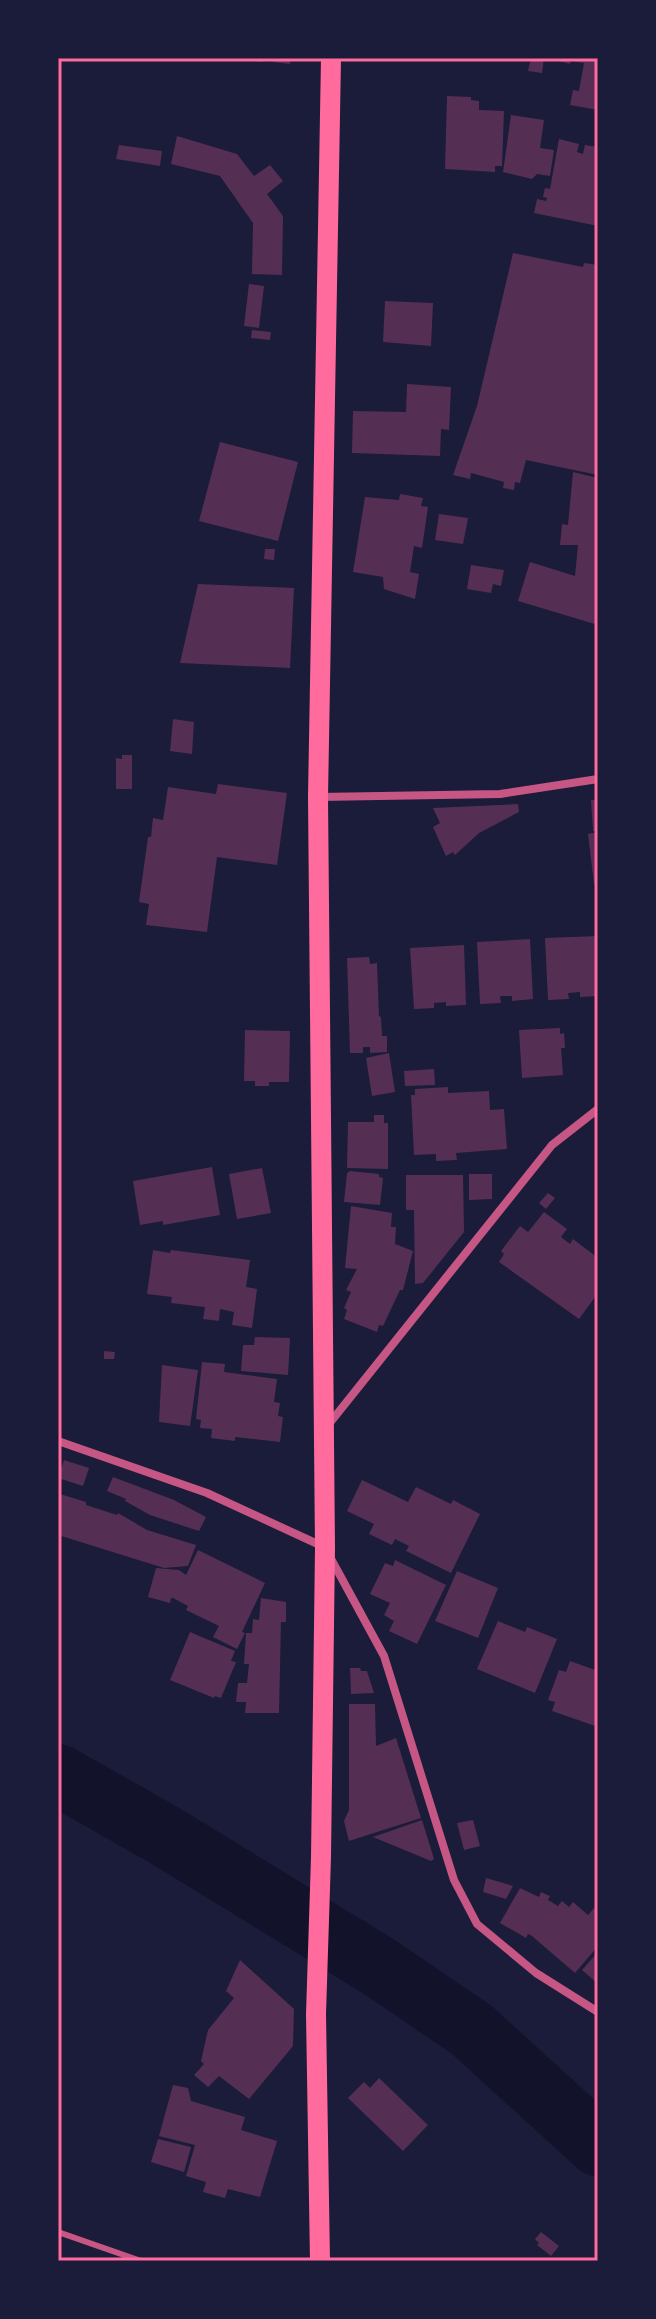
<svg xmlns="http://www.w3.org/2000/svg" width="656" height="2319" viewBox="0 0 656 2319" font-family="'DejaVu Sans',sans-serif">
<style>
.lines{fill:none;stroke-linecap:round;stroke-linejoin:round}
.river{stroke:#12122b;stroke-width:62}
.building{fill:#542f53}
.service{stroke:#c65784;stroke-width:6}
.minor{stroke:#c65784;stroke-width:8}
.primary{stroke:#ff6b9d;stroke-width:20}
.neatline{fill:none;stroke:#ff6b9d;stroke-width:3}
</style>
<rect width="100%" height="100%" fill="#1b1b3a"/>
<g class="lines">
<polyline class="river" points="58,1775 164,1835 381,1968 472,2030 598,2145"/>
</g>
<g class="building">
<polygon points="242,58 264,58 263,62 242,60"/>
<polygon points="273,58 291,58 290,64 273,62"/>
<polygon points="531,58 544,58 542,73 528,71"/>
<polygon points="547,58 598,58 598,110 570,105 573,90 579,91 584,63 571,61 570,64"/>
<polygon points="447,96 471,97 471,100 479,101 479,110 504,111 502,166 495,166 495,172 445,169"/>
<polygon points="511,115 544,120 540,148 554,150 550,176 537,174 532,179 503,172"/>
<polygon points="177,136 237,154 254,176 270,165 283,181 267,194 283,216 282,275 252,274 253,223 220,176 171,164"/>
<polygon points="559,139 579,144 577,152 583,154 585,145 598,147 598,226 534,213 537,199 546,201 547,198 543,197 545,188 550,189"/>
<polygon points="119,145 162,151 160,166 116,159"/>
<polygon points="513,253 583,267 584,263 598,265 598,475 526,460 520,483 515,482 514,490 503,488 504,482 471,473 470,479 453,475 477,406"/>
<polygon points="249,284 264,286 259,328 244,326"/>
<polygon points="385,301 433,303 431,346 383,342"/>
<polygon points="252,330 271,332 270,340 251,338"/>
<polygon points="407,384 451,387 449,430 441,429 440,456 352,453 353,411 406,412"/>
<polygon points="220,442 298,462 278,541 199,521"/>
<polygon points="573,472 598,478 598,625 518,601 530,562 575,576 578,545 560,545 562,524 568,525"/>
<polygon points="400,494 423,498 421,506 428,507 422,548 414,546 410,572 419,574 415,599 384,589 383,577 353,572 365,497 399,500"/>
<polygon points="439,514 468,518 463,544 435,540"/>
<polygon points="265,549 275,549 274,560 264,559"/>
<polygon points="471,565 504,570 501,586 493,584 491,593 467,589"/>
<polygon points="198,584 294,588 290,668 180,663"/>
<polygon points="173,719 194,722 192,754 170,751"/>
<polygon points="122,755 132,755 132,789 116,789 116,758 122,759"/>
<polygon points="218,784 287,793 277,865 217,857 207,932 146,925 149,904 139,902 148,837 151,837 153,818 163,820 168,787 216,794"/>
<polygon points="591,800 598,800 598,831 593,831"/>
<polygon points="518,804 519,812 479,833 455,855 453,852 446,856 433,827 440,823 433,808"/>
<polygon points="598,832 598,884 594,884 588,834"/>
<polygon points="598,936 598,996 580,997 580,992 568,993 569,999 548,1000 545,938"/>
<polygon points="530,939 533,999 512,1001 512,996 500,996 501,1003 480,1004 477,942"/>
<polygon points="464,945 466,1005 446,1006 446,1002 434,1003 434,1008 414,1009 410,948"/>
<polygon points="369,957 370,964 377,963 379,1016 381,1017 382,1036 387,1036 387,1052 370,1053 370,1047 363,1047 363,1053 350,1053 347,958"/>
<polygon points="560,1028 560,1034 564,1033 565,1048 561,1048 563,1075 522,1078 519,1030"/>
<polygon points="245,1030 290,1031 289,1082 269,1082 269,1086 255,1086 255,1081 244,1081"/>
<polygon points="389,1053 395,1092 372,1096 366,1058"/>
<polygon points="434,1069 435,1085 405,1086 404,1071"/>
<polygon points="448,1087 448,1093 489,1091 490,1110 504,1109 507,1149 456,1153 457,1160 436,1161 436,1154 414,1155 411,1095 415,1095 415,1089"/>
<polygon points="374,1115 384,1115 384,1123 388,1123 388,1169 347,1168 348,1122 374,1122"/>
<polygon points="212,1167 220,1215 163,1225 163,1221 140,1225 133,1181"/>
<polygon points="262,1168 271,1213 237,1219 229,1174"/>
<polygon points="350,1171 379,1174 379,1177 383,1178 380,1205 344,1202 347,1173"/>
<polygon points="469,1174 492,1174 492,1199 469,1200"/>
<polygon points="406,1175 463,1175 464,1232 423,1283 415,1284 414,1210 406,1210"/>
<polygon points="548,1193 555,1198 546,1209 539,1203"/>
<polygon points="351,1206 392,1213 391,1227 396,1227 395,1244 413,1251 403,1290 400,1290 383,1326 379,1325 377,1332 344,1319 347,1310 344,1308 351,1292 346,1290 357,1269 345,1268"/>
<polygon points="544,1212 567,1229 561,1237 570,1244 573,1239 598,1258 598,1293 579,1319 499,1262 504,1254 501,1251 520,1226 528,1232"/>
<polygon points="153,1250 170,1253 171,1250 250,1260 246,1287 257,1289 252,1328 232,1325 234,1312 220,1309 219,1321 203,1319 205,1307 171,1303 172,1297 147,1294"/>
<polygon points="255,1337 290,1338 288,1375 241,1371 243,1345 254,1345"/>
<polygon points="104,1351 115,1352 114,1359 104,1359"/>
<polygon points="202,1362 225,1364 224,1372 277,1379 274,1402 280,1403 278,1416 283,1417 280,1442 235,1437 235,1441 211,1438 212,1429 200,1428 201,1420 196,1419"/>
<polygon points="162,1365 198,1370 190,1426 159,1422"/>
<polygon points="64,1460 89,1468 83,1486 58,1478"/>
<polygon points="113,1477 174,1500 206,1517 199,1531 150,1515 125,1501 126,1499 107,1491"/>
<polygon points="362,1480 408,1502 416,1487 451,1504 453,1500 480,1514 451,1573 406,1551 409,1546 395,1539 392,1545 369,1534 374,1524 347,1511"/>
<polygon points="60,1494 86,1502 86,1505 117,1515 118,1513 147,1530 196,1545 188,1566 164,1568 58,1535"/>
<polygon points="198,1550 265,1583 242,1632 245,1633 237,1649 213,1637 219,1626 186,1610 188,1606 173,1598 171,1598 170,1603 148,1597 156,1568 179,1570 186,1575"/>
<polygon points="395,1560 446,1585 417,1644 389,1631 394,1621 384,1615 390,1603 370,1594 385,1563 393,1566"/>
<polygon points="457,1571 498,1588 478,1638 435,1621"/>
<polygon points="261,1598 286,1602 286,1622 281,1622 279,1713 245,1713 246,1702 236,1702 238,1683 247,1683 249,1664 244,1664 246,1633 252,1633 253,1619 259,1620"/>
<polygon points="498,1621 525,1632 527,1627 557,1639 535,1693 477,1669"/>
<polygon points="190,1632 235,1651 231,1661 236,1662 221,1698 215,1696 214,1698 170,1680"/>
<polygon points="570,1661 598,1671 598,1727 552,1711 555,1702 548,1700 559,1670 566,1672"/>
<polygon points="350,1668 360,1668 361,1671 367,1671 374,1693 351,1694"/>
<polygon points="349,1704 375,1704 376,1746 396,1738 421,1818 349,1841 344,1821 349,1810"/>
<polygon points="422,1820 434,1859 431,1861 373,1837"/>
<polygon points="473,1820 480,1846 464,1850 457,1823"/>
<polygon points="486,1878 513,1886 506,1899 483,1892"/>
<polygon points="520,1888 539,1897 541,1892 550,1896 548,1900 558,1906 562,1901 569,1907 573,1902 588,1915 594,1908 598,1912 598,1946 575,1973 532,1936 528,1934 526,1938 500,1923"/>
<polygon points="598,1952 598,1984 582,1970"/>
<polygon points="240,1960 294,2009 293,2046 249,2099 219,2076 208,2087 194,2075 204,2064 201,2061 208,2030 234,1998 226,1991"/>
<polygon points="379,2078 428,2125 403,2151 348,2098 364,2082 370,2088"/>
<polygon points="173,2085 188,2088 191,2101 245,2117 241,2130 277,2141 260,2197 228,2189 225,2198 203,2192 206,2182 186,2176 195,2145 159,2136"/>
<polygon points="158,2139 191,2147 184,2172 151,2162"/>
<polygon points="541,2232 559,2246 551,2256 537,2245 539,2243 535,2239"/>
</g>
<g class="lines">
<polyline class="service" points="58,2232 141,2261"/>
<g class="minor">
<polyline points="319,797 500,794 598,779"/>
<polyline points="329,1424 552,1145 598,1109"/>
<polyline points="58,1441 207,1493 322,1546"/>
<polyline points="330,1557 384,1656 454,1880 477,1924 536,1973 598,2012"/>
</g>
<polyline class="primary" points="320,2261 316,2014 321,1857 325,1548 318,797 331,58"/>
</g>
<rect width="656" height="2319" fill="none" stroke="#1b1b3a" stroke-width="120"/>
<rect x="60" y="60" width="536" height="2199" class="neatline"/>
</svg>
